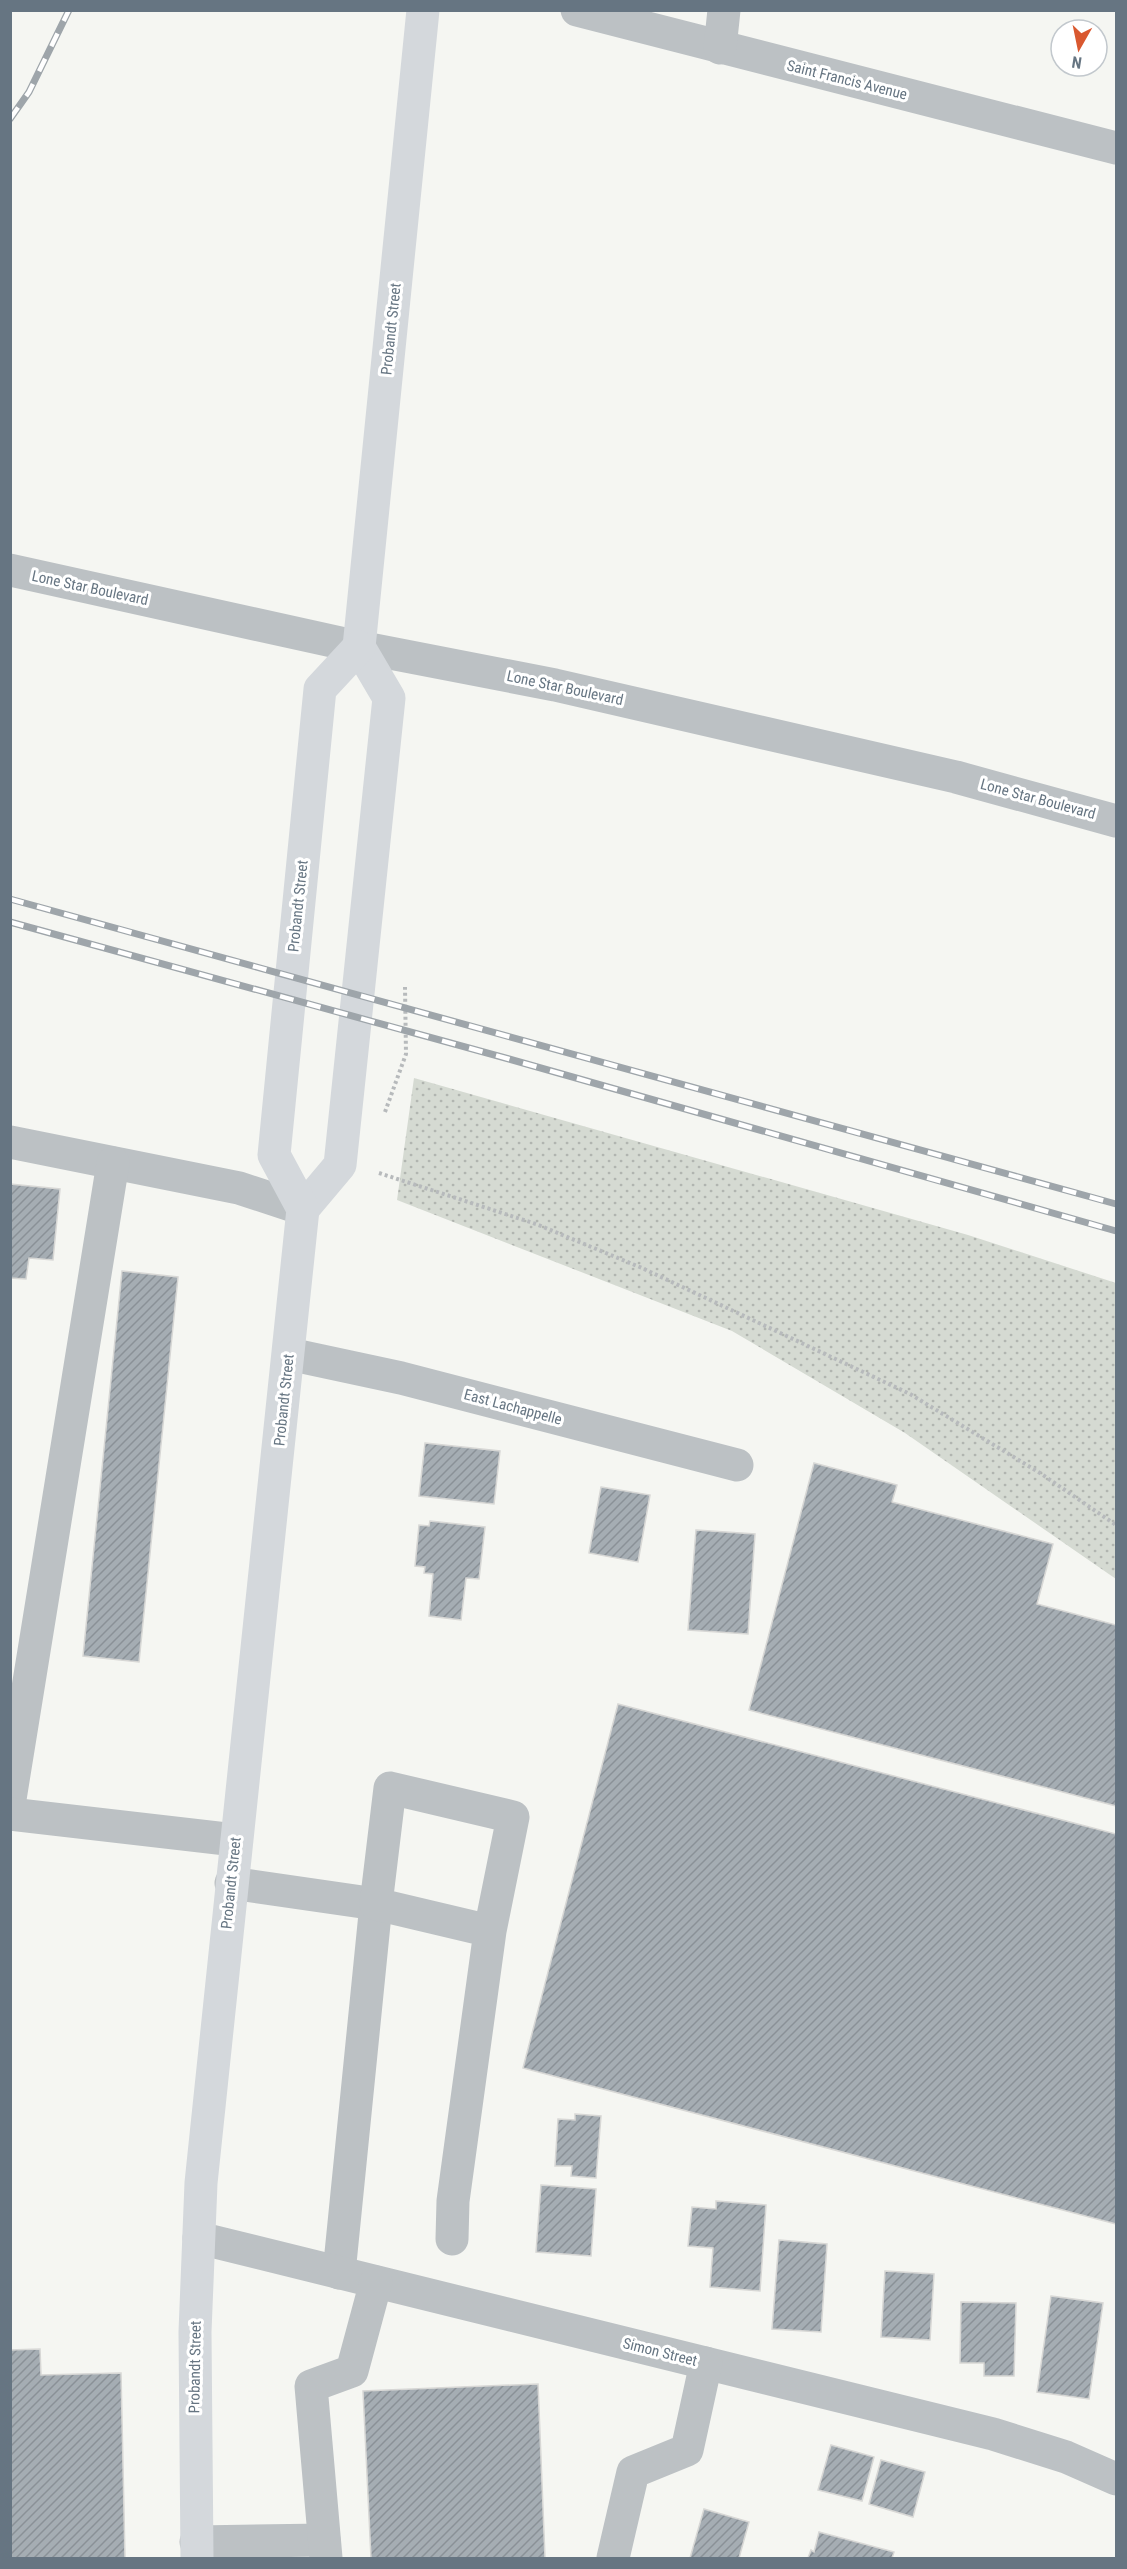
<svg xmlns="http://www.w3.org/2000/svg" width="1127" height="2569" viewBox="0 0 1127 2569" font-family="'Roboto Condensed',sans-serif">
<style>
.grass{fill:url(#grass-dots)}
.building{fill:url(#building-hatch);stroke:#d7d7d5;stroke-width:1.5}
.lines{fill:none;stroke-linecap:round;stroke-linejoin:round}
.path{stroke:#b7babc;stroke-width:4;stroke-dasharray:3 3;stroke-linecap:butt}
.minor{stroke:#bcc1c4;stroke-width:33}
.major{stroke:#d4d8dc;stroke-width:33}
.rail-casing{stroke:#9ea5aa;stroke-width:7}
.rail{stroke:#fff;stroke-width:4.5;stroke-dasharray:14;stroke-linecap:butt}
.labels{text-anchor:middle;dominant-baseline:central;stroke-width:6;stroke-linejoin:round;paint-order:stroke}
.street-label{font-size:15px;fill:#667582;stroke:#fff}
</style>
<defs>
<pattern id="grass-dots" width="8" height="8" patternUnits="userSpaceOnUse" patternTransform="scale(1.5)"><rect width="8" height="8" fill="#d5dad2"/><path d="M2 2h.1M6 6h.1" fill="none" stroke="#b1b5b0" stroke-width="1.8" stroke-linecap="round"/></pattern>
<pattern id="building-hatch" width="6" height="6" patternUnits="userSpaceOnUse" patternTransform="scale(1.5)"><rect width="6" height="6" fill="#a5adb3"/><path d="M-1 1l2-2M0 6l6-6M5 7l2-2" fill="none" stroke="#8a9197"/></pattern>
</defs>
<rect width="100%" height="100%" fill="#f5f6f2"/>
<polygon class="grass" points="414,1078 968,1235 1116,1283 1116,1579 905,1433 732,1331 397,1200"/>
<g class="building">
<polygon points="10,1184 60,1189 53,1260 29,1258 26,1279 10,1278"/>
<polygon points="122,1271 178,1277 139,1662 83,1656"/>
<polygon points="425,1443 500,1451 494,1504 419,1496"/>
<polygon points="814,1463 897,1485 892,1502 1053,1544 1037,1604 1116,1625 1116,1806 749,1710"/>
<polygon points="601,1487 650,1495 638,1562 589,1553"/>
<polygon points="430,1521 485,1527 479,1579 466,1578 461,1620 429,1616 433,1574 424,1573 425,1567 415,1566 419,1525 429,1526"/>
<polygon points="696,1530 755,1534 748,1634 688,1630"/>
<polygon points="618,1704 1116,1834 1116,2224 523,2068"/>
<polygon points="575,2114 601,2116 596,2178 571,2176 572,2166 555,2166 558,2119 575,2120"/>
<polygon points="541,2185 596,2189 591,2256 536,2252"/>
<polygon points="716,2201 766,2205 760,2291 710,2287 713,2248 688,2246 692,2207 716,2209"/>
<polygon points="779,2240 827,2244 821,2332 772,2329"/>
<polygon points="885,2271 934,2274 930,2340 881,2337"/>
<polygon points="1051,2296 1103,2303 1089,2399 1037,2392"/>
<polygon points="961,2302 1016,2303 1014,2376 984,2376 984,2363 960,2363"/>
<polygon points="40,2349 41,2375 121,2373 125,2558 10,2558 10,2350"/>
<polygon points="538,2384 545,2558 371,2558 363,2391"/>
<polygon points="831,2445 874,2457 862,2501 818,2490"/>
<polygon points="881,2460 925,2472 913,2517 869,2504"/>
<polygon points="704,2509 749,2522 739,2558 690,2558"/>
<polygon points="819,2532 894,2552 892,2558 808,2558 811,2550 814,2552"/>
</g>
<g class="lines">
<g class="path">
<polyline points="385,1112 406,1054 405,987"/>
<polyline points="379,1173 536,1224 642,1268 910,1394 1040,1473 1116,1525"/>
</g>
<g class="minor">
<polyline points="577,10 1116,148"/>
<polyline points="720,48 724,10"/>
<polyline points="10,570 359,647 555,685 956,777 1116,821"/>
<polyline points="10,1142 239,1188 303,1209"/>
<polyline points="289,1354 401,1378 737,1465"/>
<polyline points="10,1799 113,1163"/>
<polyline points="10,1814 235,1840"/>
<polyline points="231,1883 376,1904 339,2273"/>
<polyline points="199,2238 993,2434 1066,2457 1116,2479"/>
<polyline points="452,2239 453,2201 490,1931 376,1904 390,1788 513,1817 490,1931"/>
<polyline points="196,2542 324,2540"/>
<polyline points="326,2558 311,2386 352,2371 376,2282"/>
<polyline points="613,2558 633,2472 687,2450 706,2363"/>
</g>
<g class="major">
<polyline points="303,1209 340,1165 389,698 359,647 423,10"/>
<polyline points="197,2558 195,2332 201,2183 303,1209 274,1155 320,689 359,647"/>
</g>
<g class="rail-casing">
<g id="rail">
<polyline points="10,119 29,92 69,10"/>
<polyline points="10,899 1116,1204"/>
<polyline points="10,922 509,1059 1116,1231"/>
</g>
</g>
<use href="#rail" class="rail"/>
</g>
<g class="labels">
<g class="street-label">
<text transform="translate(847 80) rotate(14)">Saint Francis Avenue</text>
<text transform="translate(391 329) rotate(-84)">Probandt Street</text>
<text transform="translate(90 588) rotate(12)">Lone Star Boulevard</text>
<text transform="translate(565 688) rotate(12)">Lone Star Boulevard</text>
<text transform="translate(1038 799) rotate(15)">Lone Star Boulevard</text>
<text transform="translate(298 906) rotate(-84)">Probandt Street</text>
<text transform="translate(284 1400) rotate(-84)">Probandt Street</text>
<text transform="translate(513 1407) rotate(15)">East Lachappelle</text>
<text transform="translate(231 1883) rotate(-84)">Probandt Street</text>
<text transform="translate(660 2352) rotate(14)">Simon Street</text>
<text transform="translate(195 2367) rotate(-89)">Probandt Street</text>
</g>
</g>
<rect width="1127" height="2569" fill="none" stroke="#667582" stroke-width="24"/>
<g transform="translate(1079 48) rotate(189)"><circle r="28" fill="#ffffff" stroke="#c2c8cd" stroke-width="1.5"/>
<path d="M0-4.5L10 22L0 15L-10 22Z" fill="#d9582f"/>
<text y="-9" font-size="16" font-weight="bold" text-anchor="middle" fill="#667582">N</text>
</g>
</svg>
